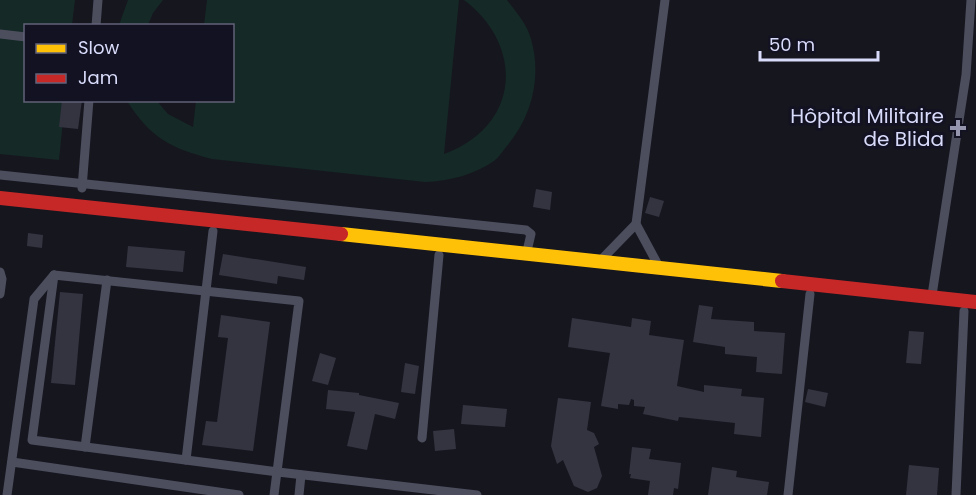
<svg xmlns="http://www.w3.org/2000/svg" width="976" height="495" viewBox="0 0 976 495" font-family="Poppins,sans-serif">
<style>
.green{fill:#152926}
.building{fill:#343441}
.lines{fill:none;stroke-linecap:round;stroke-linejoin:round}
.lane{stroke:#4c4e5e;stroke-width:9}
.slow{stroke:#ffc107;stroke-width:14}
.jam{stroke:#c62828;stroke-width:14}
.poi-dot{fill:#9596ad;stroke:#121223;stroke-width:2}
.labels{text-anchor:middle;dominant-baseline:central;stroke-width:6;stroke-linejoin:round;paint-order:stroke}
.poi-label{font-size:20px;fill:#d9dbfa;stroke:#121223;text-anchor:end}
</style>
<rect width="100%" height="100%" fill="#16161f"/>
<g class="green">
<polygon points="0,0 75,0 72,25 26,26 26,100 65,101 59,160 0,154"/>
<polygon points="128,0 163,0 153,13 148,25 119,25"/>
<path d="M207,0H459L444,154C519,127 526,47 464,0H507C516,12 527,24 531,39C542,77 532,117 506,147C503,151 499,157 494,161C473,175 450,181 425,182L212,159C170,148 151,138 127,101H157L168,114L193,127L196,101L232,100V26L204,25Z"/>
</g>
<g class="building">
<polygon points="62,100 82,100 78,129 59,127"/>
<polygon points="536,189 552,192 550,210 533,207"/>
<polygon points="650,197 664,201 659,217 645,213"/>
<polygon points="28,233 43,235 42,248 27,246"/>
<polygon points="128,246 185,251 183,272 126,267"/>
<polygon points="223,254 306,267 304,280 278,276 277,284 219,275"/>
<polygon points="60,292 83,294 75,385 51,383"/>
<polygon points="699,305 713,307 711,319 754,322 754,331 785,333 782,374 756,372 757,357 725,354 725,347 693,342"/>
<polygon points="221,315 270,322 253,451 202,445 206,421 217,422 228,338 218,337"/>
<polygon points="572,318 631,327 632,318 651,321 649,335 684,340 677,386 704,392 704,385 742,389 741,396 764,398 761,437 734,434 735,423 679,417 678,421 643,414 645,407 634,406 634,400 631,399 629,405 618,404 618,409 601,406 610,353 568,347"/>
<polygon points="909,331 924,332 921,364 906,363"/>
<polygon points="320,353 336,358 328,385 312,381"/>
<polygon points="405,363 419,366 415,394 401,392"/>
<polygon points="808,389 828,393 825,407 805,402"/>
<polygon points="328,390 359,393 359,395 399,403 395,419 375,414 367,450 347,446 355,412 326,409"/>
<polygon points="558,398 591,402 587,430 594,433 599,444 594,447 602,476 597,488 588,492 574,486 563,460 557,464 551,446"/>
<polygon points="463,405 507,409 505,427 461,424"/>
<polygon points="454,429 456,449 435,451 433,431"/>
<polygon points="632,447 651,449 649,459 681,463 678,489 674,488 673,495 648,495 650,481 630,478 631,474 629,474"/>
<polygon points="909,465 939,468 937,495 906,495"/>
<polygon points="712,467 737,471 736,477 769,482 767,495 708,495"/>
</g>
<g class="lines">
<g class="lane">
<polyline points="96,26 98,0"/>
<polyline points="0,34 26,37"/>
<polyline points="0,175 526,230 531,234 527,251"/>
<polyline points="82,188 89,100"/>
<polyline points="604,257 636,224"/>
<polyline points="657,263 636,224 665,0"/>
<polyline points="0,272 2,279 0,294"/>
<polyline points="54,275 32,440 278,472 477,495"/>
<polyline points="54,275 299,301 274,495"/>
<polyline points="932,295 966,75 971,0"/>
<polyline points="422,438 439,255"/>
<polyline points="85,447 107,280"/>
<polyline points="186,460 213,231"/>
<polyline points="12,462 239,495"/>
<polyline points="7,495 34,299 54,275"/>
<polyline points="299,495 301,475"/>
<polyline points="788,495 810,294"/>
<polyline points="956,495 964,311"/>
</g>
<polyline class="slow" points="341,234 782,281"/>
<g class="jam">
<polyline points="0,198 341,234"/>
<polyline points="782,281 976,302"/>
</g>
</g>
<path class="poi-dot" d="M955 119h6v6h6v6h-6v6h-6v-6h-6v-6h6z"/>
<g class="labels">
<g class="poi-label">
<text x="944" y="116">Hôpital Militaire<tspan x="944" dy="23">de Blida</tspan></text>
</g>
</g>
<rect x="24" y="24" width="210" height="78" fill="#121223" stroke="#626279" stroke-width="1.5"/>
<rect x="36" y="44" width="30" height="9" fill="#ffc107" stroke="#626279" stroke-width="1.5"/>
<text x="78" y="54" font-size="18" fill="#d9dbfa">Slow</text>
<rect x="36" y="74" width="30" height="9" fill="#c62828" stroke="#626279" stroke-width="1.5"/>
<text x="78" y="84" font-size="18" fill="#d9dbfa">Jam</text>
<path d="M760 51v9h118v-9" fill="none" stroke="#d9dbfa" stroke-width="3"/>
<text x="769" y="51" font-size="18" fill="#d9dbfa" stroke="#121223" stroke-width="4.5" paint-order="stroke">50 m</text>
</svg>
